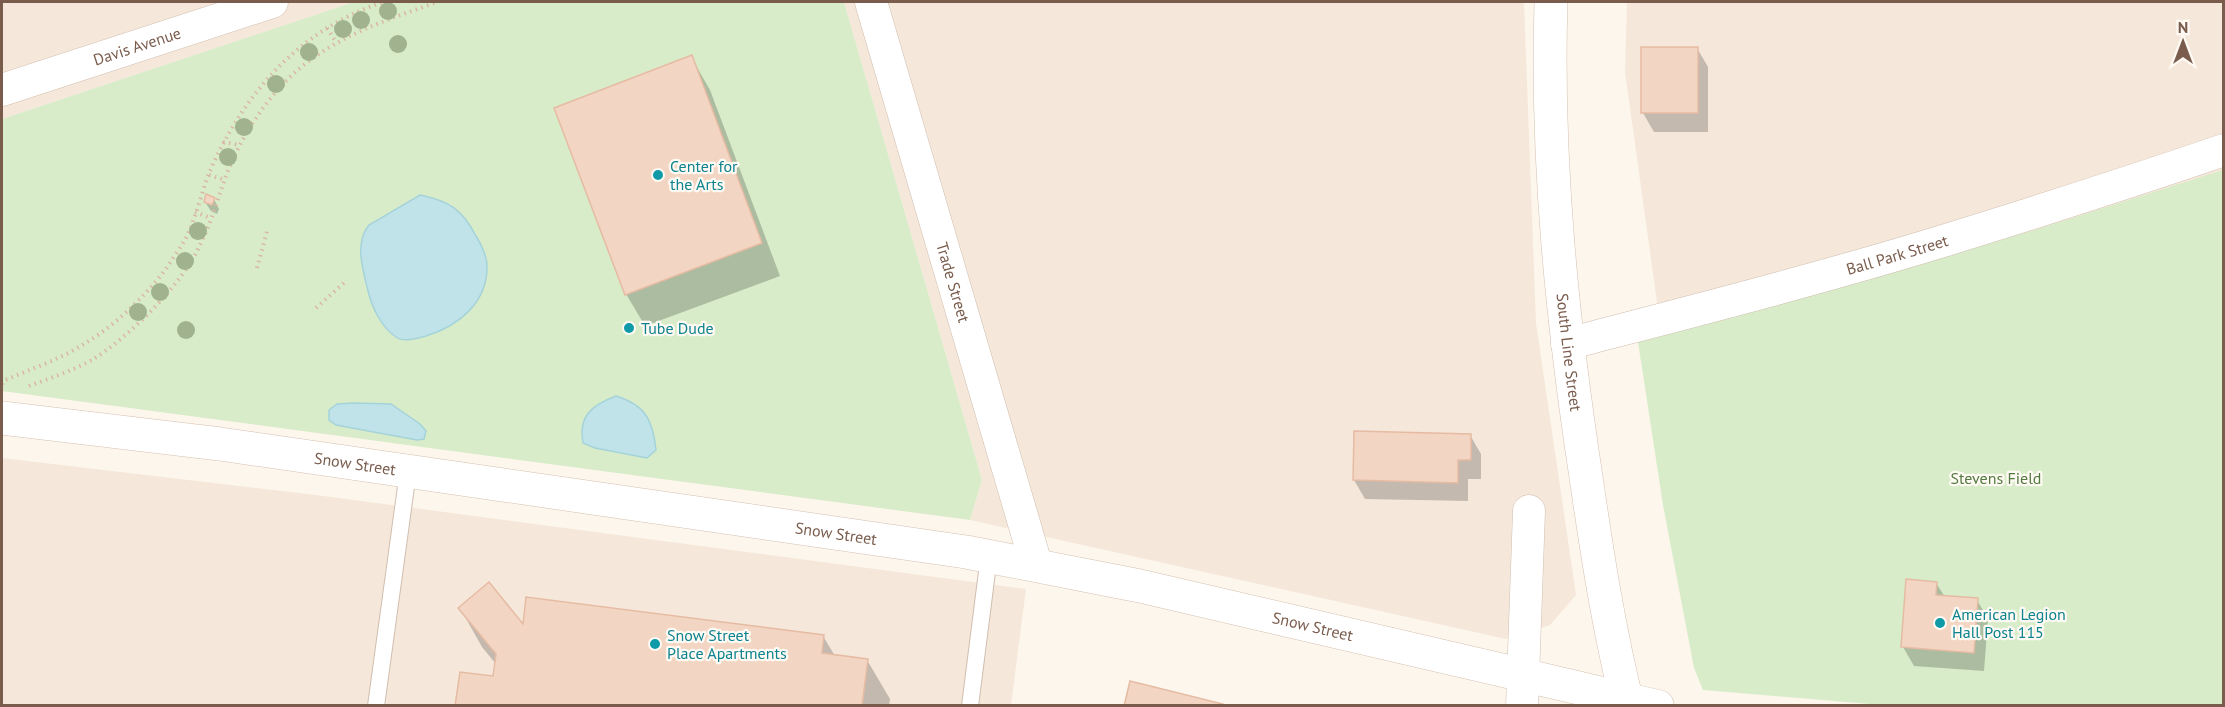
<svg xmlns="http://www.w3.org/2000/svg" width="2225" height="707" viewBox="0 0 2225 707" font-family="'PT Sans',sans-serif">
<style>
.residential{fill:#f5e8da}
.green{fill:#d8ecc9}
.water{fill:#bfe3e8;stroke:#a5d3da;stroke-width:1.5}
.shadow{fill:#0003}
.building{fill:#f3d5c3;stroke:#e6bba3;stroke-width:1.5}
.lines{fill:none;stroke-linecap:round;stroke-linejoin:round}
.lane-casing{stroke:#d1beb0;stroke-width:18}
.street-casing{stroke:#d1beb0;stroke-width:33}
.secondary-casing{stroke:#d6c0b0;stroke-width:34}
.path{stroke:#d9b8a5;stroke-width:4;stroke-dasharray:1.5 4.5;stroke-linecap:butt}
.lane{stroke:#fff;stroke-width:16}
.street{stroke:#fff;stroke-width:32}
.secondary{stroke:#fff;stroke-width:33}
.tree{fill:#a0b28e}
.culture-dot{fill:#0f9aa8;stroke:#fffaf3;stroke-width:2}
.labels{text-anchor:middle;dominant-baseline:central;stroke-width:4.5;stroke-linejoin:round;paint-order:stroke}
.street-label{font-size:16px;fill:#7a5c4d;stroke:#fffaf3}
.culture-label{font-size:16px;fill:#0d838f;stroke:#fffaf3;text-anchor:start}
.park-label{font-size:16px;fill:#537a41;stroke:#fffaf3}
</style>
<rect width="100%" height="100%" fill="#fdf6ec"/>
<g class="residential">
<polygon points="2,2 354,2 2,119"/>
<polygon points="844,2 1524,2 1536,323 1576,595 1550,625 1506,639 970,520 982,480"/>
<polygon points="1627,2 2223,2 2223,705 1680,468 1625,72"/>
<polygon points="2,458 316,495 1026,589 1011,705 2,705"/>
</g>
<g class="green">
<polygon points="354,2 844,2 982,480 970,520 2,391 2,119"/>
<polygon points="2223,170 2223,705 1893,706 1703,690 1694,668 1663,505 1638,342 2031,231"/>
</g>
<g class="water">
<path d="M420,195C449,201 462,209 476,236C481,244 487,257 487,265C488,302 459,326 426,336C417,338 404,343 396,337C381,327 372,307 368,291C363,270 354,243 369,225Z"/>
<path d="M616,396C646,405 653,421 656,450L647,458L595,448L583,443C578,416 592,405 616,396Z"/>
<polygon points="353,403 391,404 420,424 426,431 424,439 417,440 336,425 329,420 329,410 337,404"/>
</g>
<g class="shadow">
<polygon points="1697,48 1708,67 1708,132 1654,132 1643,113"/>
<polygon points="691,57 710,90 780,276 645,326 626,294"/>
<polygon points="214,199 219,209 217,214 211,211 205,202"/>
<polygon points="1470,435 1481,454 1481,479 1468,479 1468,501 1365,499 1354,480"/>
<polygon points="1936,583 1945,597 1977,600 1988,619 1984,671 1914,666 1903,647"/>
<polygon points="460,608 524,627 823,636 835,656 867,660 890,699 889,706 457,706 494,678 496,664 482,647"/>
</g>
<g class="building">
<rect x="1641" y="47" width="57" height="66"/>
<polygon points="692,55 762,243 625,295 554,108"/>
<polygon points="206,194 215,198 212,205 204,202"/>
<polygon points="1354,431 1471,434 1471,460 1458,460 1458,483 1353,480"/>
<polygon points="1906,579 1937,582 1936,595 1978,598 1974,653 1901,647"/>
<polygon points="489,582 523,624 526,597 824,635 822,653 868,659 862,706 455,706 460,672 493,676 496,654 458,608"/>
<polygon points="1130,681 1223,704 1223,706 1124,706"/>
</g>
<g class="lines">
<g class="lane-casing">
<g id="lane">
<polyline points="376,706 408,472"/>
<polyline points="970,706 989,556"/>
</g>
</g>
<g class="street-casing">
<g id="street">
<path id="s1" d="M871,2L1036,564"/>
<path id="s2" d="M2,90L272,2"/>
<path id="s3" d="M1567,344C1693,311 1819,279 1943,241C2037,212 2130,182 2224,150"/>
<polyline points="1626,699 1658,706"/>
<polyline points="1522,706 1529,511"/>
</g>
</g>
<g class="secondary-casing">
<g id="secondary">
<path id="s4" d="M1551,2C1546,161 1562,320 1586,477C1597,553 1609,631 1628,706"/>
<path id="s5" d="M2,418L220,444L966,552L1140,586L1626,699"/>
</g>
</g>
<g class="path">
<polyline points="327,28 336,42"/>
<polyline points="223,142 240,145"/>
<polyline points="209,175 225,180"/>
<polyline points="195,212 210,218"/>
<polyline points="257,268 268,228"/>
<polyline points="316,308 346,281"/>
<path d="M2,384L5,380C31,369 61,359 84,344C114,326 140,301 162,274C170,263 178,251 185,240C196,219 201,193 210,171C244,93 301,28 384,2"/>
<path d="M29,386C50,378 72,371 92,360C129,337 182,285 200,245C212,221 219,194 229,168C242,137 260,109 283,84C326,39 381,22 437,2"/>
</g>
<use href="#lane" class="lane"/>
<use href="#street" class="street"/>
<use href="#secondary" class="secondary"/>
</g>
<g class="tree">
<circle cx="388" cy="11" r="9"/>
<circle cx="361" cy="20" r="9"/>
<circle cx="343" cy="29" r="9"/>
<circle cx="398" cy="44" r="9"/>
<circle cx="309" cy="52" r="9"/>
<circle cx="276" cy="84" r="9"/>
<circle cx="244" cy="127" r="9"/>
<circle cx="228" cy="157" r="9"/>
<circle cx="198" cy="231" r="9"/>
<circle cx="185" cy="261" r="9"/>
<circle cx="160" cy="292" r="9"/>
<circle cx="138" cy="312" r="9"/>
<circle cx="186" cy="330" r="9"/>
</g>
<g class="culture-dot">
<circle cx="658" cy="175" r="6"/>
<circle cx="629" cy="328" r="6"/>
<circle cx="1940" cy="623" r="6"/>
<circle cx="655" cy="644" r="6"/>
</g>
<g class="labels">
<g class="street-label">
<text stroke="none"><textPath href="#s2" startOffset="142">Davis Avenue</textPath></text>
<text stroke="none"><textPath href="#s3" startOffset="342">Ball Park Street</textPath></text>
<text stroke="none"><textPath href="#s1" startOffset="292">Trade Street</textPath></text>
<text stroke="none"><textPath href="#s4" startOffset="351">South Line Street</textPath></text>
<text stroke="none"><textPath href="#s5" startOffset="356">Snow Street</textPath></text>
<text stroke="none"><textPath href="#s5" startOffset="842">Snow Street</textPath></text>
<text stroke="none"><textPath href="#s5" startOffset="1328">Snow Street</textPath></text>
</g>
<g class="culture-label">
<text x="670" y="166">Center for<tspan x="670" dy="18">the Arts</tspan></text>
<text x="641" y="328">Tube Dude</text>
<text x="1952" y="614">American Legion<tspan x="1952" dy="18">Hall Post 115</tspan></text>
<text x="667" y="635">Snow Street<tspan x="667" dy="18">Place Apartments</tspan></text>
</g>
<g class="park-label">
<text x="1996" y="478">Stevens Field</text>
</g>
</g>
<rect width="2225" height="707" fill="none" stroke="#7a5c4d" stroke-width="6"/>
<g transform="translate(2183 42)" stroke="#fffaf3" stroke-width="4.5" paint-order="stroke">
<path d="M0-4.5L10 22L0 15L-10 22Z" fill="#7a5c4d"/>
<text y="-9" font-size="16" font-weight="bold" text-anchor="middle" fill="#7a5c4d">N</text>
</g>
</svg>
